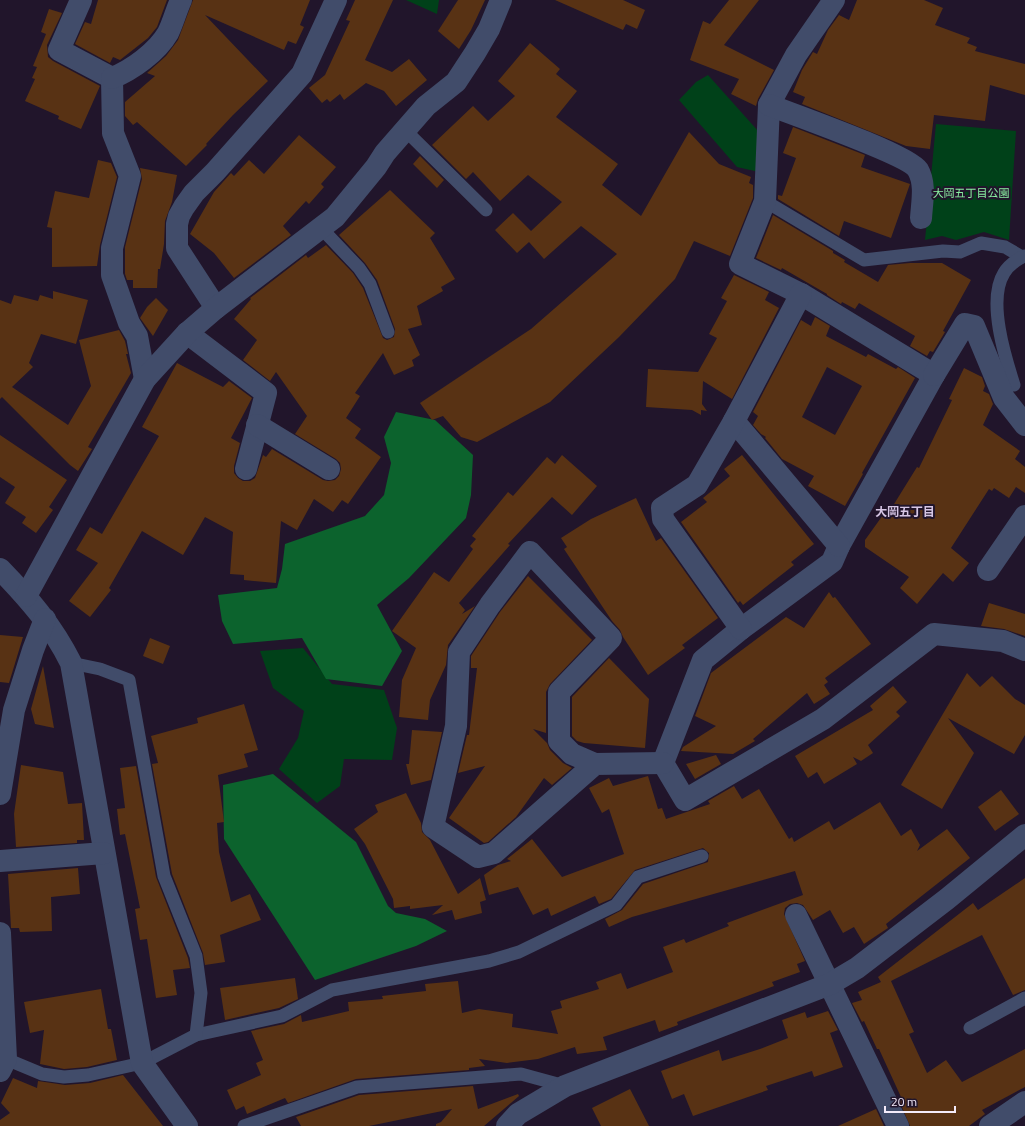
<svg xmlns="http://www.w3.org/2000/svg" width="1025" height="1126" viewBox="0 0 1025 1126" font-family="'Titillium Web','Noto Sans JP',sans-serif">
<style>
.green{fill:#004119}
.forest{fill:#0c632d}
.building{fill:#583214;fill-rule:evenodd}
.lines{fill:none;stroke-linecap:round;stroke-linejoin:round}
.service{stroke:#414c6a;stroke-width:13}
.minor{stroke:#414c6a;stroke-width:22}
.labels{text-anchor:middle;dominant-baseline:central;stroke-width:4;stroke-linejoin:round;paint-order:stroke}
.park-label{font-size:11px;fill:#89efa1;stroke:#21152b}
.neighbourhood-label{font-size:12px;font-weight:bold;fill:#d6c6e4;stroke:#21152b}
</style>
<rect width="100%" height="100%" fill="#21152b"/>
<g class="green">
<polygon points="406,0 439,0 437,14"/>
<polygon points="708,75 759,132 759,172 737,167 679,100 696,82"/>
<polygon points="936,124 1016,131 1009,240 984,232 956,240 942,236 925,240"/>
<polygon points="303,648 332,684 384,690 397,728 392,760 344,759 340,786 317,803 279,769 298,738 304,711 273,688 260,651"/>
</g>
<g class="forest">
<polygon points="396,412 435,420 473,455 471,495 466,518 409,578 377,605 402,651 382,686 326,679 302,638 233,644 222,621 218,595 277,588 282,569 285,544 365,516 384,495 391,463 384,437"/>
<polygon points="273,774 356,842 388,906 396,913 425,919 447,931 416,946 315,980 224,839 223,785"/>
</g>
<g class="building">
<polygon points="98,0 167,0 157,27 148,38 120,60 113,57 110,63 75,44 85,22 91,24"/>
<polygon points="193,0 310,0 300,25 304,27 296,44 288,41 284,50 205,15 268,81 233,115 206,144 207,145 186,166 137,122 133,125 125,116 125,102 155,76 147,73 166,56 178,40"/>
<polygon points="355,0 393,0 365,60 392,72 409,59 427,80 396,106 384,91 366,83 344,100 340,94 330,102 327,99 322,103 309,88 325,75 350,21 346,20"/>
<polygon points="458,0 485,0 471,30 459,49 438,31"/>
<polygon points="555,0 623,0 645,10 637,29 626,24 623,30"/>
<polygon points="729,0 759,0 724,45 774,70 758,99 756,106 731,94 739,79 690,60 703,21 710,24"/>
<polygon points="857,0 924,0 943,8 935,25 970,38 967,43 977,47 975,51 1025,64 1025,95 990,85 985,121 934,115 930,149 906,146 802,104 805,97 793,92 802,70 813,52 817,54 828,30 839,15 849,20"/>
<polygon points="49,9 62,13 47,45 48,57 53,61 100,86 81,129 58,119 59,116 25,101 35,79 32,78 37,67 33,66 46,34 41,32"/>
<polygon points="530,43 560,69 556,74 577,91 556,117 618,164 602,185 641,216 689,132 719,164 751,177 749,183 753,185 753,198 730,256 694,241 675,279 619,337 550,402 477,442 461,437 443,416 432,420 420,403 531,329 617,254 581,226 544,259 529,242 517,253 495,230 513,213 531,231 562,202 528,175 500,201 473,172 466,179 432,145 473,106 488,121 515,96 498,81"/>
<polygon points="793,127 865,155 861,167 910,184 891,238 844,221 839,236 778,199 778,195 782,196 796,158 783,153"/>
<polygon points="299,135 336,167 321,184 324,187 309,204 306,201 283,226 291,235 234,278 214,253 190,234 214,192 231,173 234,176 249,160 264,174"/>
<polygon points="420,156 444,180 437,188 413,164"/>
<polygon points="98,160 111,163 117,177 100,245 97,266 52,267 52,228 47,227 55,191 89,198"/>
<polygon points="140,168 177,175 172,202 165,221 164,244 160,269 158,269 157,288 133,288 133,280 127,280 125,274 125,247 142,179"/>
<polygon points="390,190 435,233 430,238 455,279 441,287 443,291 417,306 422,325 408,329 420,355 412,360 414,366 394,375 383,353 355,393 360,396 346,418 361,429 355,438 381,457 348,504 342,500 333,512 314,499 297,530 281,521 276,583 244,580 244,575 230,574 233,532 205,517 183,555 142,531 109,588 111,590 90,617 69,601 98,563 76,550 90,527 102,534 159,436 142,427 177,363 223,387 229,381 252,398 231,438 240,443 234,466 234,473 238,478 243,481 250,481 255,478 263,455 266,457 272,449 323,480 328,481 335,480 339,476 341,469 340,463 336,459 295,434 307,416 276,372 270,381 243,360 257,340 234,319 251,299 250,298 306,255 308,258 326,245 353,273 363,288 383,338 387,340 394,337 395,329 377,280 365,263 339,235"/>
<polygon points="773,215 833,251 833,253 845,260 844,262 878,282 888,265 910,263 942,263 971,280 943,331 945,332 933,352 930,351 927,356 910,346 915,336 859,303 855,309 842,302 841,304 827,295 827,294 782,268 781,270 756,258"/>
<polygon points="734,275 769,292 765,300 779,308 732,399 703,381 702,404 707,411 701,410 701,415 692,410 646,407 648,369 698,372 717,338 709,334 727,301 721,298"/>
<polygon points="53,291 88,300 76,344 41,334 29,363 33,367 12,387 68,425 91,386 79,340 119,330 125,341 128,354 126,354 131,373 88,447 92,449 78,471 70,465 2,397 0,399 0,300 11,304 14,295 38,301 40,295 53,299"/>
<polygon points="156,298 168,310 153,336 140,318 147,307"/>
<path d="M815,317L830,326L826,336L866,357L868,354L896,369L898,367L915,378L862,473L863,474L845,506L808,486L814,476L782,459L765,438L766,437L761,434L753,425L758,416L753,412L801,320L811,326ZM827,367L862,386L835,435L802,417Z"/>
<polygon points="964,368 982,377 985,386 983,391 989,394 993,404 983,425 1020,451 1015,459 1025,467 1025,493 1016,487 1009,498 994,488 992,491 989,489 951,548 969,563 953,582 943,573 917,604 900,588 909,577 865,547 865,540 883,515 886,517 917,467 919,468 952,400 949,399"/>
<polygon points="0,435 67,480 49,507 53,510 36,533 22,523 26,517 5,503 15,487 0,477"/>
<polygon points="562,455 597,486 572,515 552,497 508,544 510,545 459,603 465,610 462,614 475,606 448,645 446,665 430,700 428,720 399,717 402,680 416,648 392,631 434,572 449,582 473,549 470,546 476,539 472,536 508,492 513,496 547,457 555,464"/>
<polygon points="742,455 814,544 791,562 794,565 743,605 740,601 738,603 681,522 707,502 703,498 730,476 724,469"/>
<polygon points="636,498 656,541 661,538 718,618 682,645 685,648 648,675 623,637 620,630 612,621 564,549 567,547 561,538 591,519"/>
<polygon points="528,576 592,640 550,684 546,692 546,733 533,729 547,743 550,750 563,763 572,768 552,785 544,778 516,817 488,842 484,843 449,818 485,766 458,773 467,735 469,735 477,668 471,668 471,656 500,612"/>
<polygon points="829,592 833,598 835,597 871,644 825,678 828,682 824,685 830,694 814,704 807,693 753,739 755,741 733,754 681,751 683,747 716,726 695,716 711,673 786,617 804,628"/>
<polygon points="989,603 1025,614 1025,636 1004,629 981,626"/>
<polygon points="0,635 23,637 9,683 0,682"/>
<polygon points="150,638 170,646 163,664 143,656"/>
<polygon points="609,658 649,699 645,748 584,743 577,741 572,736 572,697"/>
<polygon points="43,666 54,728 35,724 31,709"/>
<polygon points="967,673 980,687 992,676 1015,699 1025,705 1025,735 1014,754 948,718 974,753 942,809 901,785"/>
<polygon points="893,686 907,702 896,712 900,716 868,745 873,753 861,761 853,757 857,764 824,784 817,772 808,778 795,756 873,710 870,706"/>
<polygon points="244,704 258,750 244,754 248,767 218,775 224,822 217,823 219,852 231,902 250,894 261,920 220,935 225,962 205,965 203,953 172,874 152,764 158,763 151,736 198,723 197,718"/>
<polygon points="412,730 442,732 431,780 411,785 406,764 409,764"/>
<polygon points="716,755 721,764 695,779 686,764"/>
<polygon points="21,765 63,772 68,804 82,803 84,840 77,840 77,843 16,847 14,814"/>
<polygon points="136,766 156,877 188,958 190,968 173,970 177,995 156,998 147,939 140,940 135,909 140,908 125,834 120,835 117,809 125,808 120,768"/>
<polygon points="648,776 658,809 662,808 666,819 710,804 708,801 734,786 742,799 759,789 789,839 792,837 794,842 829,821 834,830 880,802 901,836 911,829 920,845 917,851 947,829 970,858 886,924 888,928 864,944 854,927 843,933 830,910 813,920 803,905 797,903 790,904 785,908 784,914 805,961 797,964 800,972 772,982 774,986 677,1022 678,1025 659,1032 655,1020 603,1037 607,1050 577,1054 575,1047 538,1059 507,1063 479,1059 485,1066 469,1068 469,1070 356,1079 288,1103 285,1098 247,1114 244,1106 236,1110 227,1090 261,1075 256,1063 263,1060 251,1031 284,1024 301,1015 302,1022 349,1011 348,1002 383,999 382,996 426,991 425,984 458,981 462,1013 479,1009 513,1014 512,1027 558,1034 551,1011 562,1008 560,1001 599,989 596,982 621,973 627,989 673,972 663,947 684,939 686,943 729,926 727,923 803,895 795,871 632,917 609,927 605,919 622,910 643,884 708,862 709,853 703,848 635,870 611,899 599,904 595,896 551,916 548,908 533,915 518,887 489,895 484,875 498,865 511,861 507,859 532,839 562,877 624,854 609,809 602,813 589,788 609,778 613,786"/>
<polygon points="1001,790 1019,814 995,831 978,807"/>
<polygon points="406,793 421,823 422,832 430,840 458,894 480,878 486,900 480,902 482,913 455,920 452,910 432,915 443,905 410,909 410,906 394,908 393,899 365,844 354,829 378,812 375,805"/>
<polygon points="78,868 80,894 51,897 52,931 20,932 19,928 11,928 8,874"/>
<polygon points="1025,878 1025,990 1013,995 982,935 891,981 914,1032 909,1034 927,1073 946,1060 962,1082 1025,1049 1025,1087 982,1110 985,1114 969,1126 910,1126 898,1098 901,1097 879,1049 877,1049 864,1021 862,1022 852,1003 862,1000 858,992 881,982 878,977 973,903 978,910"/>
<polygon points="295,978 298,999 279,1008 225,1020 220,988"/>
<polygon points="101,989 108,1029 111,1029 117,1060 87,1067 64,1069 40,1064 44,1030 30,1033 24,1002"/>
<polygon points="828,1011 838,1030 830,1033 843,1067 814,1077 812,1071 766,1086 768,1090 693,1116 684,1094 672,1099 661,1071 719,1050 722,1061 760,1049 788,1038 782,1020 805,1012 807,1018"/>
<polygon points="123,1075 163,1126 0,1126 0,1120 10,1113 1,1103 13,1078 37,1088 38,1081 65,1085 90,1083"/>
<polygon points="473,1086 478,1109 518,1094 519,1096 484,1126 436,1126 436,1124 441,1122 452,1109 369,1126 301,1126 296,1117 359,1095"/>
<polygon points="630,1089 649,1126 601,1126 592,1108"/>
<polygon points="876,1109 884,1126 838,1126"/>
</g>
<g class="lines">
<g class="service">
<polyline points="405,130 486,210"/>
<polyline points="765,201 864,260 943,251 960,252 981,243 1005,247 1022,257 1025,256"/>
<polyline points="322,229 359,268 370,284 388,332"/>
<path d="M1014,385C1005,357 987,300 1004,273C1008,266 1015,261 1022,257"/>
<polyline points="970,1028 1025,998"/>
<polyline points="196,1035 282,1016 332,990 489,961 519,952 616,905 638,877 702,856"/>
<polyline points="6,1059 42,1074 64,1077 88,1075 142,1063 196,1035 201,993 196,956 164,876 129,680 100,669 71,663"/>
<polyline points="244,1126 357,1087 521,1074 565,1086"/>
</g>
<g class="minor">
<polyline points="81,0 59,50 112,78"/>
<polyline points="834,0 796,55 769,105 765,201 740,264 801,294 934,375 839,546 832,562 741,629 703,660 663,763 685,800 823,719 934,634 1003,641 1025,650"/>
<polyline points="112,78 113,133 130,176 112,248 112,275 129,323 137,336 145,379"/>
<path d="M112,78C132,70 157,52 168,33C173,23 176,11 181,0"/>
<path d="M769,105C792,114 909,155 918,170C926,184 922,202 921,218"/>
<polyline points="216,308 177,248 177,224 179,216 184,207 194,193 215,172 302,74 336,0"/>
<polyline points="187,333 266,393 246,469"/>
<polyline points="934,375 965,324 974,326 1004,398 1025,425"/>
<polyline points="734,421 839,546"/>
<polyline points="257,425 329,469"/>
<path d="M0,569C29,599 52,625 71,663L142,1063L187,1126"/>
<polyline points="988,570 1025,516"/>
<polyline points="26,596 145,379 187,333 216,308 335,217 376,167 385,153 426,106 456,82 475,53 489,29 501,0"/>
<polyline points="741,629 663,519 662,508 697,485 734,421 801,294"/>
<polyline points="595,764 494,853 478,857 433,827 456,726 459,652 490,605 530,552 611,638 559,692 559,741 572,754 595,764 663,763"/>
<polyline points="0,794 14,710 33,650 45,619"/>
<polyline points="0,861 104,853"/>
<polyline points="796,915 898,1126"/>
<polyline points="0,933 6,1059 0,1071"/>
<polyline points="507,1126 518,1114 565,1086 830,984 857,968 947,899 1025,835"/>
<polyline points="990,1126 1025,1102"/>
</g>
</g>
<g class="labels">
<g class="park-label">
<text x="971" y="193">大岡五丁目公園</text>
</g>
<g class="neighbourhood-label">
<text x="905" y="511">大岡五丁目</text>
</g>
</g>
<path d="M885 1106v6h70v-6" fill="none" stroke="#f3ebfa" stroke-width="2"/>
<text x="891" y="1106" font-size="12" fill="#f3ebfa" stroke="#21152b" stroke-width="3" paint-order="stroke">20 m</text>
</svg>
